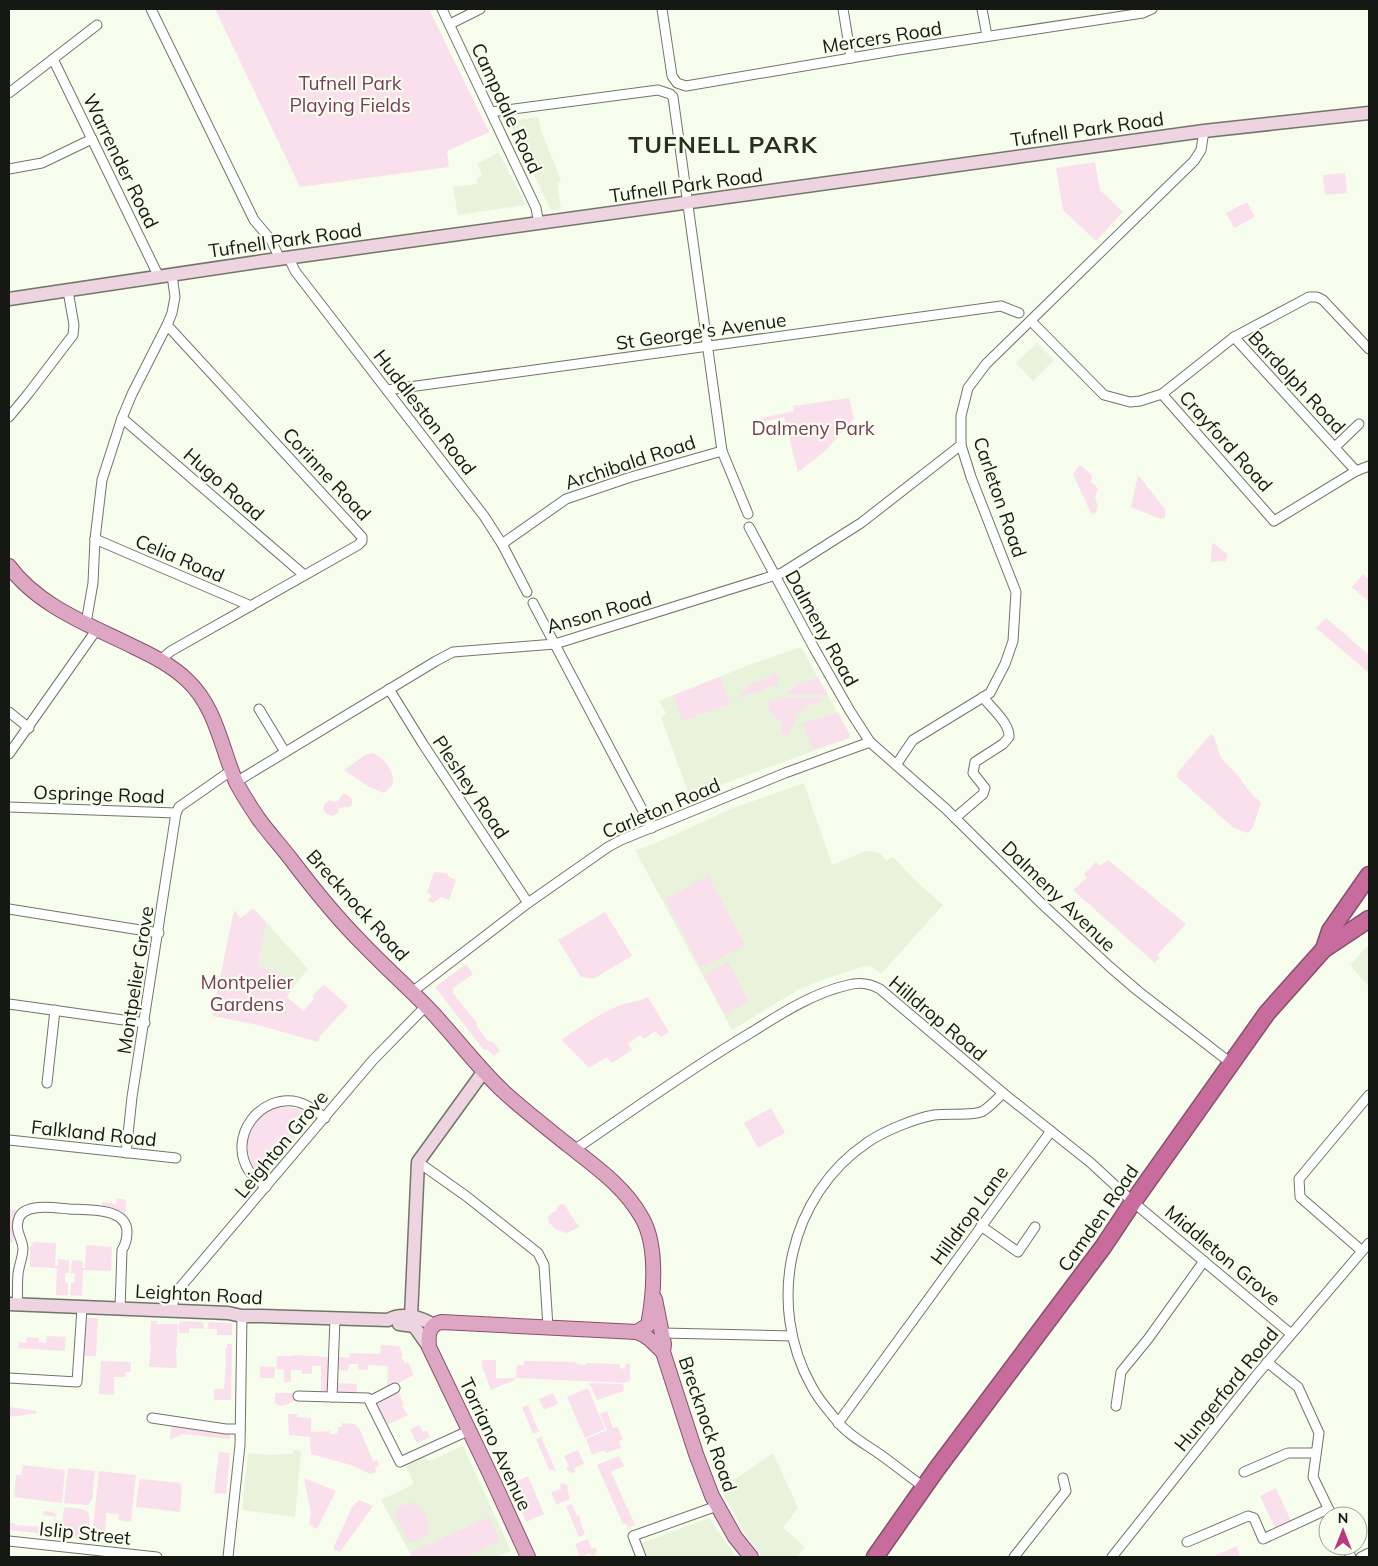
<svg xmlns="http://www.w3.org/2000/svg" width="1378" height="1566" viewBox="0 0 1378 1566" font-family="Mulish,sans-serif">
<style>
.built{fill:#e9f3dc}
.green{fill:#fae0ec}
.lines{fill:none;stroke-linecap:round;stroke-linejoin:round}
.street-casing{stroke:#717669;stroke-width:11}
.secondary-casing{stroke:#717669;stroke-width:15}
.primary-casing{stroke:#894f6c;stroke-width:16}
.highway-casing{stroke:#894f6c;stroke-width:19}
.street{stroke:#fff;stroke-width:9}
.secondary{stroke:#eed3e1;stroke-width:12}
.primary{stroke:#dda7c4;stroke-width:14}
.highway{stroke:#c76c9c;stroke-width:16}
.labels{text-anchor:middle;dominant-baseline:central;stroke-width:4.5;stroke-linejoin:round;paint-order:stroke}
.street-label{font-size:19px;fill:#161813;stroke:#f6fded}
.park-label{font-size:19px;fill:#7a3b5d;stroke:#f6fded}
.district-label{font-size:24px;font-weight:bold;letter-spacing:1px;fill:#292d22;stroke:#f6fded}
</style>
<rect width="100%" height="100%" fill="#f6fded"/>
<g class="built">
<polygon points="538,117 541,131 559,175 561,182 557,183 561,209 551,210 510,125 510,121"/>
<polygon points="488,132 526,205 458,215 453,187 477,184 477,179 482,174 477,164 498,153"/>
<polygon points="1037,343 1054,360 1033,381 1016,363"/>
<polygon points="801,647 850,735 849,738 726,783 690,798 661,717 666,713 659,701 749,665"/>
<polygon points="804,783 832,865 866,851 880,853 886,861 893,857 918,883 943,905 881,974 872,967 865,966 822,980 798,990 732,1030 635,850 654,844 733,808"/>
<polygon points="266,922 308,969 294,986 278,972 258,966"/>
<polygon points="1369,944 1369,987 1350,965"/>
<polygon points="463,1446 511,1551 496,1557 412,1557 381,1500 414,1484 405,1464 424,1455 429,1461"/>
<polygon points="294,1450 301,1451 295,1517 242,1510 248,1453 265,1455 293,1454"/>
<polygon points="773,1453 798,1508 783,1528 805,1547 797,1557 762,1557 746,1536 720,1487 740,1476"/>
<polygon points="709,1518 736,1557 645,1557 639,1544"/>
</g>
<g class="green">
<polygon points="215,9 429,9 489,132 447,151 449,167 300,187"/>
<polygon points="1095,162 1100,190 1123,212 1096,241 1063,210 1056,168"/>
<polygon points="1345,173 1347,193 1325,195 1323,175"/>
<polygon points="1247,202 1255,217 1234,228 1226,213"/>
<polygon points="849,398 854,419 824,452 798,472 784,417 759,423 758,419 794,411 793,406"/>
<polygon points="1080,465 1092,475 1091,483 1095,485 1098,489 1095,497 1098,506 1095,514 1091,513 1073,474"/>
<polygon points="1138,475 1165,509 1165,517 1161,519 1131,507"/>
<polygon points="1213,543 1227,554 1226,561 1211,562 1212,545"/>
<polygon points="1363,574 1369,580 1369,602 1352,587"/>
<polygon points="1326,618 1369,655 1369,673 1316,628"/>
<path d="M774,673L780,676L776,686C768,685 767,690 760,692C751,695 754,690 743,698L740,697L747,687L756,681H763Z"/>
<polygon points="720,677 730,704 682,721 674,695"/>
<polygon points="818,678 828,695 784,695 797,685"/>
<polygon points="821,698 822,702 806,705 807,709 801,710 801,713 795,714 796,718 788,736 781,733 781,722 771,714 767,703 778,699"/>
<polygon points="838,713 850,735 849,738 813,750 802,723"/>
<polygon points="1211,734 1214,737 1221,758 1240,778 1248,790 1261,803 1252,829 1248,833 1234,828 1177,777 1178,772"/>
<path d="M373,753C385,758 394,771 393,784L384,793L369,787L344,770L365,755Z"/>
<path d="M343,794C351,794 355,801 350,807L339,808L338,813L332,816L326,814L323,809L325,803L330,800L333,802L338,801L341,796Z"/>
<polygon points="1108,860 1186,924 1157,955 1159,958 1155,963 1073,890 1087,878 1084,874 1096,862 1100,866"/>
<polygon points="434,872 447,873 449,877 456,880 449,900 441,897 433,903 427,900 431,897 431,894 427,893"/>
<polygon points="708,876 745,945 701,968 665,899"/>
<polygon points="253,908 266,922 258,966 278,972 294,986 287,997 303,1011 314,999 312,996 321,987 325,985 348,1006 321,1035 318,1042 258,1025 212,1016 234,910 241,918"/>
<polygon points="605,912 632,956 593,979 581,977 558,940"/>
<polygon points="728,962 749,1002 725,1014 704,975"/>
<polygon points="466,964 473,974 453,988 453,993 476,1022 478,1028 488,1041 493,1042 500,1051 494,1056 488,1050 483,1049 435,987"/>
<path d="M648,997L669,1032L661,1037L655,1031L644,1039L640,1035L628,1044L632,1050L612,1063L607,1057L589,1068L561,1040C579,1028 597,1015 618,1006C628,1002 637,1002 648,997Z"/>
<path d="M279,1107L297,1108L313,1116L262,1177C237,1153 246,1117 279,1107Z"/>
<polygon points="771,1108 785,1133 758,1148 744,1123"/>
<polygon points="117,1198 126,1200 125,1217 102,1205 102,1202 116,1204"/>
<polygon points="560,1204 564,1204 579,1227 567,1233 557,1230 549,1223 548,1217 553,1212 555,1212"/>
<polygon points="9,1209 16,1210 13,1243 9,1243"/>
<polygon points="34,1242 56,1243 55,1266 58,1266 58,1259 69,1260 69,1273 65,1273 65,1282 68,1283 68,1295 56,1295 57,1268 30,1267 30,1247"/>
<polygon points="86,1245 112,1247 111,1271 83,1270 82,1296 70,1295 71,1283 74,1283 75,1274 71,1273 72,1260 83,1261 82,1268 85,1268"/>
<polygon points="86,1318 98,1318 96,1356 84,1356"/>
<polygon points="151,1321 157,1321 157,1324 178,1324 177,1347 176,1348 177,1368 149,1367 151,1347 150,1345"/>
<polygon points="181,1321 203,1322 204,1329 189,1328 189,1333 179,1333 179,1323"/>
<polygon points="209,1322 232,1323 232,1335 217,1335 217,1329 207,1329"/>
<polygon points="47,1336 66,1337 65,1351 18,1348 19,1342 26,1343 27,1337 39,1338 39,1342 46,1343"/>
<polygon points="227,1344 232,1344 231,1400 214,1400 214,1389 224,1389 226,1360 225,1348 227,1348"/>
<polygon points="381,1345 399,1346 403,1355 401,1356 405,1363 408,1362 414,1375 387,1389 388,1366 368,1365 368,1370 358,1369 358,1364 349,1364 348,1371 339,1370 339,1357 349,1358 350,1353 380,1354"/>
<polygon points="294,1355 330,1357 328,1393 321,1393 321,1366 312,1366 312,1374 302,1374 302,1370 291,1370 291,1382 284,1382 284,1370 276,1369 277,1356 293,1356"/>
<polygon points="482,1360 496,1360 496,1378 515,1378 515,1380 491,1390 482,1366"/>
<polygon points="101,1361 131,1362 131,1372 125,1372 125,1377 114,1377 114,1395 99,1394"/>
<polygon points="524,1361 576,1362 577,1364 586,1365 586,1363 620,1364 620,1368 625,1369 625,1364 630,1364 630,1381 623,1383 516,1378 517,1365 524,1365"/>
<polygon points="260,1366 275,1367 274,1378 260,1378"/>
<polygon points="338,1383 357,1384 356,1394 337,1393"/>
<polygon points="589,1383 623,1384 624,1391 597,1400"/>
<polygon points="588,1388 605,1429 585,1438 567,1397"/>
<polygon points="398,1390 404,1405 402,1406 408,1415 387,1425 376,1403"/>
<path d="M275,1393H297V1399C290,1403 283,1409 275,1403Z"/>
<polygon points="553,1393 558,1404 544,1410 539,1399"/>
<polygon points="528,1405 538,1430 541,1431 533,1434 522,1407"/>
<path d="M9,1407L36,1411V1414C27,1413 18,1418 9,1416Z"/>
<polygon points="607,1411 613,1428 618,1427 623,1440 619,1441 621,1448 606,1453 604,1450 592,1455 586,1439 607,1430 600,1414"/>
<polygon points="288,1414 297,1414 297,1417 311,1418 311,1432 330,1431 330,1434 337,1434 338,1427 342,1427 342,1423 355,1424 360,1430 373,1461 377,1460 379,1465 375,1467 376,1472 370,1474 351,1465 311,1454 310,1437 289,1435"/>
<polygon points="173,1425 230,1434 230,1439 182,1434 170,1440 171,1428"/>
<polygon points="419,1425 423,1432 427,1430 430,1437 417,1443 410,1430"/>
<polygon points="543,1436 542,1439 556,1471 549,1469 536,1439"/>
<polygon points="578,1450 584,1464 574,1468 575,1472 572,1473 568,1471 566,1468 569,1467 564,1456"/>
<polygon points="219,1452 230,1453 226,1494 214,1493"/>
<polygon points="619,1456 624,1466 611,1472 635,1525 628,1528 626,1524 623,1524 597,1465"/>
<polygon points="23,1465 65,1470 62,1503 14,1497 16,1475 21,1475"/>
<polygon points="68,1468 95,1471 92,1499 88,1505 64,1503"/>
<polygon points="99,1471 136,1475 131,1522 118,1520 119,1514 106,1513 105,1538 92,1536"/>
<polygon points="528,1476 544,1514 526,1522 510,1484"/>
<polygon points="304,1478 336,1491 317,1529 309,1525 311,1513"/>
<polygon points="142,1479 179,1483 182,1486 180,1512 136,1507 139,1481"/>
<polygon points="563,1483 567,1485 569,1487 567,1489 570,1499 556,1505 551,1492 561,1489 560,1484"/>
<polygon points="1276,1488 1291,1521 1275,1528 1260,1496"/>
<polygon points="359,1500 373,1506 340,1552 333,1549 352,1507"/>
<path d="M411,1502C423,1507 429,1521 429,1534L410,1543L395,1516L397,1508Z"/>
<polygon points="572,1504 577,1516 579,1515 581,1521 580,1522 585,1534 579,1537 566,1506"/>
<path d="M64,1507C94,1510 91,1510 88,1539L61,1536Z"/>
<polygon points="44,1511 54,1512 56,1514 53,1535 9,1530 9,1523 15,1523 15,1525 47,1527 47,1529 53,1529 55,1517 43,1515"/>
<polygon points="489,1517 500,1541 464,1557 412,1557 410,1553"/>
<polygon points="588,1539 591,1548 596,1548 597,1550 595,1555 592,1556 590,1553 580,1557 575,1544"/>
<polygon points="1237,1546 1240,1557 1211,1557"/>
</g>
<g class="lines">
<g class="street-casing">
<g id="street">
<polyline points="151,9 254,220 271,240 280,259"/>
<polyline points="442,9 536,208 539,224"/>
<polyline points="662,9 672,76 677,83 686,86 898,50 1143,13 1152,9"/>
<polyline points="843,9 851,58"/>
<polyline points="982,9 987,36"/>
<polyline points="450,24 480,9"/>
<polyline points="53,59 159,277"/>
<polyline points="9,93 97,25"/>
<polyline points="491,112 658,90 670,94 673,97 722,451 748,514"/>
<polyline points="9,169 42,163 92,139"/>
<polyline points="289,258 295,271 484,516 502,544 527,592"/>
<polyline points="1031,321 1104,395 1130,402 1140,401 1162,394 1234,337 1309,297 1317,297 1323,300 1369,349"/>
<polyline points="1234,337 1356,471"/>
<polyline points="387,390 1001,306 1019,313"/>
<polyline points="1162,394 1274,521 1356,471 1369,466"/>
<polyline points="9,417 28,394 73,335 74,325 68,291"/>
<polyline points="122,418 304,575"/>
<polyline points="1335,447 1359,424"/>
<polyline points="749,527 814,648 850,711 870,742 946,809 1042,904 1110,967 1138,991 1232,1064"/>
<polyline points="95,539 251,606"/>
<polyline points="502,544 566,499 631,477 722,451"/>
<polyline points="533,603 652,828"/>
<polyline points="86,623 93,583 95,539 102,480 122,418 132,394 167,325 172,313 175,297 172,275"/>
<polyline points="160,660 171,651 358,545 362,541 362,537 167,325"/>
<polyline points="389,689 423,744 528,903"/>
<polyline points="259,709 285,752"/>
<polyline points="9,712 29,728"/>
<polyline points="9,754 97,629"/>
<polyline points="896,765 913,740 990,693 1005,664 1013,641 1016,592 971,477 961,445 961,416 968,388 986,364 1194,161 1201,150 1204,131"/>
<polyline points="236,782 436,661 453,652 555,644 782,573 861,523 961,445"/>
<polyline points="9,807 176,813 179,807 232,770"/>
<path d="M955,818L983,794L985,788L973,773L975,762L1003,744L1009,737C1010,723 991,708 983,697"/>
<polyline points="9,909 159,933"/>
<polyline points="412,992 528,903 608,847 621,840 785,773 870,742"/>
<polyline points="9,1004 145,1023"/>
<polyline points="47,1083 55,1010"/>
<polyline points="9,1140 176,1158"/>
<path d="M574,1150C633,1110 691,1068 752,1032C782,1013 813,993 848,985C860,982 869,983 880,989L1003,1093L1091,1163L1133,1202L1291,1334"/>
<polyline points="126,1153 132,1097 176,813"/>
<polyline points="418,1162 466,1196 538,1253 544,1265 548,1327"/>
<path d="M266,1187C260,1182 254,1177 249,1171C227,1137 260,1093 298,1102C309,1105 316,1111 325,1118"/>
<polyline points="981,1226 1018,1252 1035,1227"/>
<polyline points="1362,1251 1300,1197 1299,1179 1369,1095"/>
<path d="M17,1305C18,1294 17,1284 18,1274C19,1265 23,1257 23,1248C22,1237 14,1231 19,1218C21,1212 29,1209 35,1208C45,1206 58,1208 69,1209C86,1210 127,1207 127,1232C127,1239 126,1244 122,1250L120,1309"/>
<polyline points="172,1311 174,1297 178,1290 373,1060 426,1006"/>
<polyline points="335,1319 332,1397 368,1398 400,1462 470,1430"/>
<polyline points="662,1333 792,1336"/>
<polyline points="1267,1362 1298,1387 1319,1433 1313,1477 1332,1516"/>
<polyline points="9,1378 77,1382 82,1308"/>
<polyline points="298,1396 332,1397"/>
<polyline points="370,1401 395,1388"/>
<polyline points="1116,1406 1121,1372 1148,1339 1204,1261"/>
<polyline points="152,1418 226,1429 240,1429"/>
<polyline points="838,1423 1051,1131"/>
<polyline points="1244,1472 1288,1453 1316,1453"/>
<path d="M924,1487C908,1476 894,1464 878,1453C865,1444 847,1434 837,1421C828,1410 818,1399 812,1387C765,1304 789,1195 868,1142C884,1131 916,1118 934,1115C946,1113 975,1116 983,1111C990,1107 997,1099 1003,1093"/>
<polyline points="9,1541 157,1557"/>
<polyline points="1187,1542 1248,1516 1254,1518 1263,1539 1328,1509"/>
<polyline points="1346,1546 1351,1557"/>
<polyline points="228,1557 240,1445 242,1316"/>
<polyline points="641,1557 633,1536 717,1506"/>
<polyline points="1014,1557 1066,1491 1063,1478"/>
<polyline points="1112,1557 1255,1377 1369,1243"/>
<polyline points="1361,1557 1369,1553"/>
</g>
</g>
<g class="secondary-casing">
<g id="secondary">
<polyline points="9,299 264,261 1204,131 1369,113"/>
<path d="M9,1304L228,1313L242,1316H261L388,1320C401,1312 421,1317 433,1325"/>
<polyline points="411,1317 418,1162 484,1071"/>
<polyline points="399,1324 414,1326 429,1347"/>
</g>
</g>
<g class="primary-casing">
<g id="primary">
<path d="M9,566C38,606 90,625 134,647C153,656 171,665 187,680C216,707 221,747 236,782C242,794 250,806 258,818C268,832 280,845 290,858C312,887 335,916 361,942C381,963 403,983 424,1004C452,1032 475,1065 504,1092C525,1111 547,1128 568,1145C596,1167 625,1187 642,1218C658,1245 654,1295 648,1325L637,1332"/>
<polyline points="655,1299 664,1344 663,1352 696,1454 712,1496 735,1537 751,1557"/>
<path d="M528,1557L490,1474L429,1347C428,1336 428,1325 441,1322L637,1332C650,1337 653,1343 663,1352"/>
</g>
</g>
<g class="highway-casing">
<g id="highway">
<polyline points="1324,949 1330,931 1369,875"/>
<polyline points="875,1557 936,1470 1103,1247 1133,1202 1267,1013 1324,949 1369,919"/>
</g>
</g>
<use href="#street" class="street"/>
<use href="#secondary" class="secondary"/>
<use href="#primary" class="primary"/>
<use href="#highway" class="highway"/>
</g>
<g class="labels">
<g class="street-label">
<text transform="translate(882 37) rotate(-9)">Mercers Road</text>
<text transform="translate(507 108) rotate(65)">Campdale Road</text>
<text transform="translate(1087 129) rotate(-8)">Tufnell Park Road</text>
<text transform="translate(121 161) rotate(64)">Warrender Road</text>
<text transform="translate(686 185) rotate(-8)">Tufnell Park Road</text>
<text transform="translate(285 240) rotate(-8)">Tufnell Park Road</text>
<text transform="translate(701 331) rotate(-8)">St George's Avenue</text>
<text transform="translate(1297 382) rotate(47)">Bardolph Road</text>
<text transform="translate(425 412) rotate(52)">Huddleston Road</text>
<text transform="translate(1226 441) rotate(48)">Crayford Road</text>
<text transform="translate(630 462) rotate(-18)">Archibald Road</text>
<text transform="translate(327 474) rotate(47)">Corinne Road</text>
<text transform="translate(224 484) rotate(41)">Hugo Road</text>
<text transform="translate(1000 497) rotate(71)">Carleton Road</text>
<text transform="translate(180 558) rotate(23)">Celia Road</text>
<text transform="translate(599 612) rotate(-16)">Anson Road</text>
<text transform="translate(822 628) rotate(61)">Dalmeny Road</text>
<text transform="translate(471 787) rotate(56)">Pleshey Road</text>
<text transform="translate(99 794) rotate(2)">Ospringe Road</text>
<text transform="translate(661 808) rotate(-23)">Carleton Road</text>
<text transform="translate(1059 896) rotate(44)">Dalmeny Avenue</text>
<text transform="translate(358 905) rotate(48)">Brecknock Road</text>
<text transform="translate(135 980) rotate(-81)">Montpelier Grove</text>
<text transform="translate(938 1018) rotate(40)">Hilldrop Road</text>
<text transform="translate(94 1133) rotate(6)">Falkland Road</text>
<text transform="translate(281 1144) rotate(-50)">Leighton Grove</text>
<text transform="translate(969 1215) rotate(-54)">Hilldrop Lane</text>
<text transform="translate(1098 1218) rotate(-55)">Camden Road</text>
<text transform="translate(1223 1255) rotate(40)">Middleton Grove</text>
<text transform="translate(199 1294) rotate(3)">Leighton Road</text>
<text transform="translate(1226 1389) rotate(-51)">Hungerford Road</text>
<text transform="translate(708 1424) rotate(71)">Brecknock Road</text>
<text transform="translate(496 1444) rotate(65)">Torriano Avenue</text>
<text transform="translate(85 1533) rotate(6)">Islip Street</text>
</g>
<g class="park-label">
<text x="350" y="83">Tufnell Park<tspan x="350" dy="22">Playing Fields</tspan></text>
<text x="813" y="428">Dalmeny Park</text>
<text x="247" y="982">Montpelier<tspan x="247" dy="22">Gardens</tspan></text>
</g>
<g class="district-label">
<text x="723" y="144">TUFNELL PARK</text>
</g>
</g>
<rect width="1378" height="1566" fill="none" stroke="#161813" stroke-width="20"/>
<g transform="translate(1343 1531)"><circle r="24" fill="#f6fded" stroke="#9ca196"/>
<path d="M0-4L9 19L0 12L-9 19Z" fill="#b83883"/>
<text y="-8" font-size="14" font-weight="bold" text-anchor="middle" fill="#161813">N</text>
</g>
</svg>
